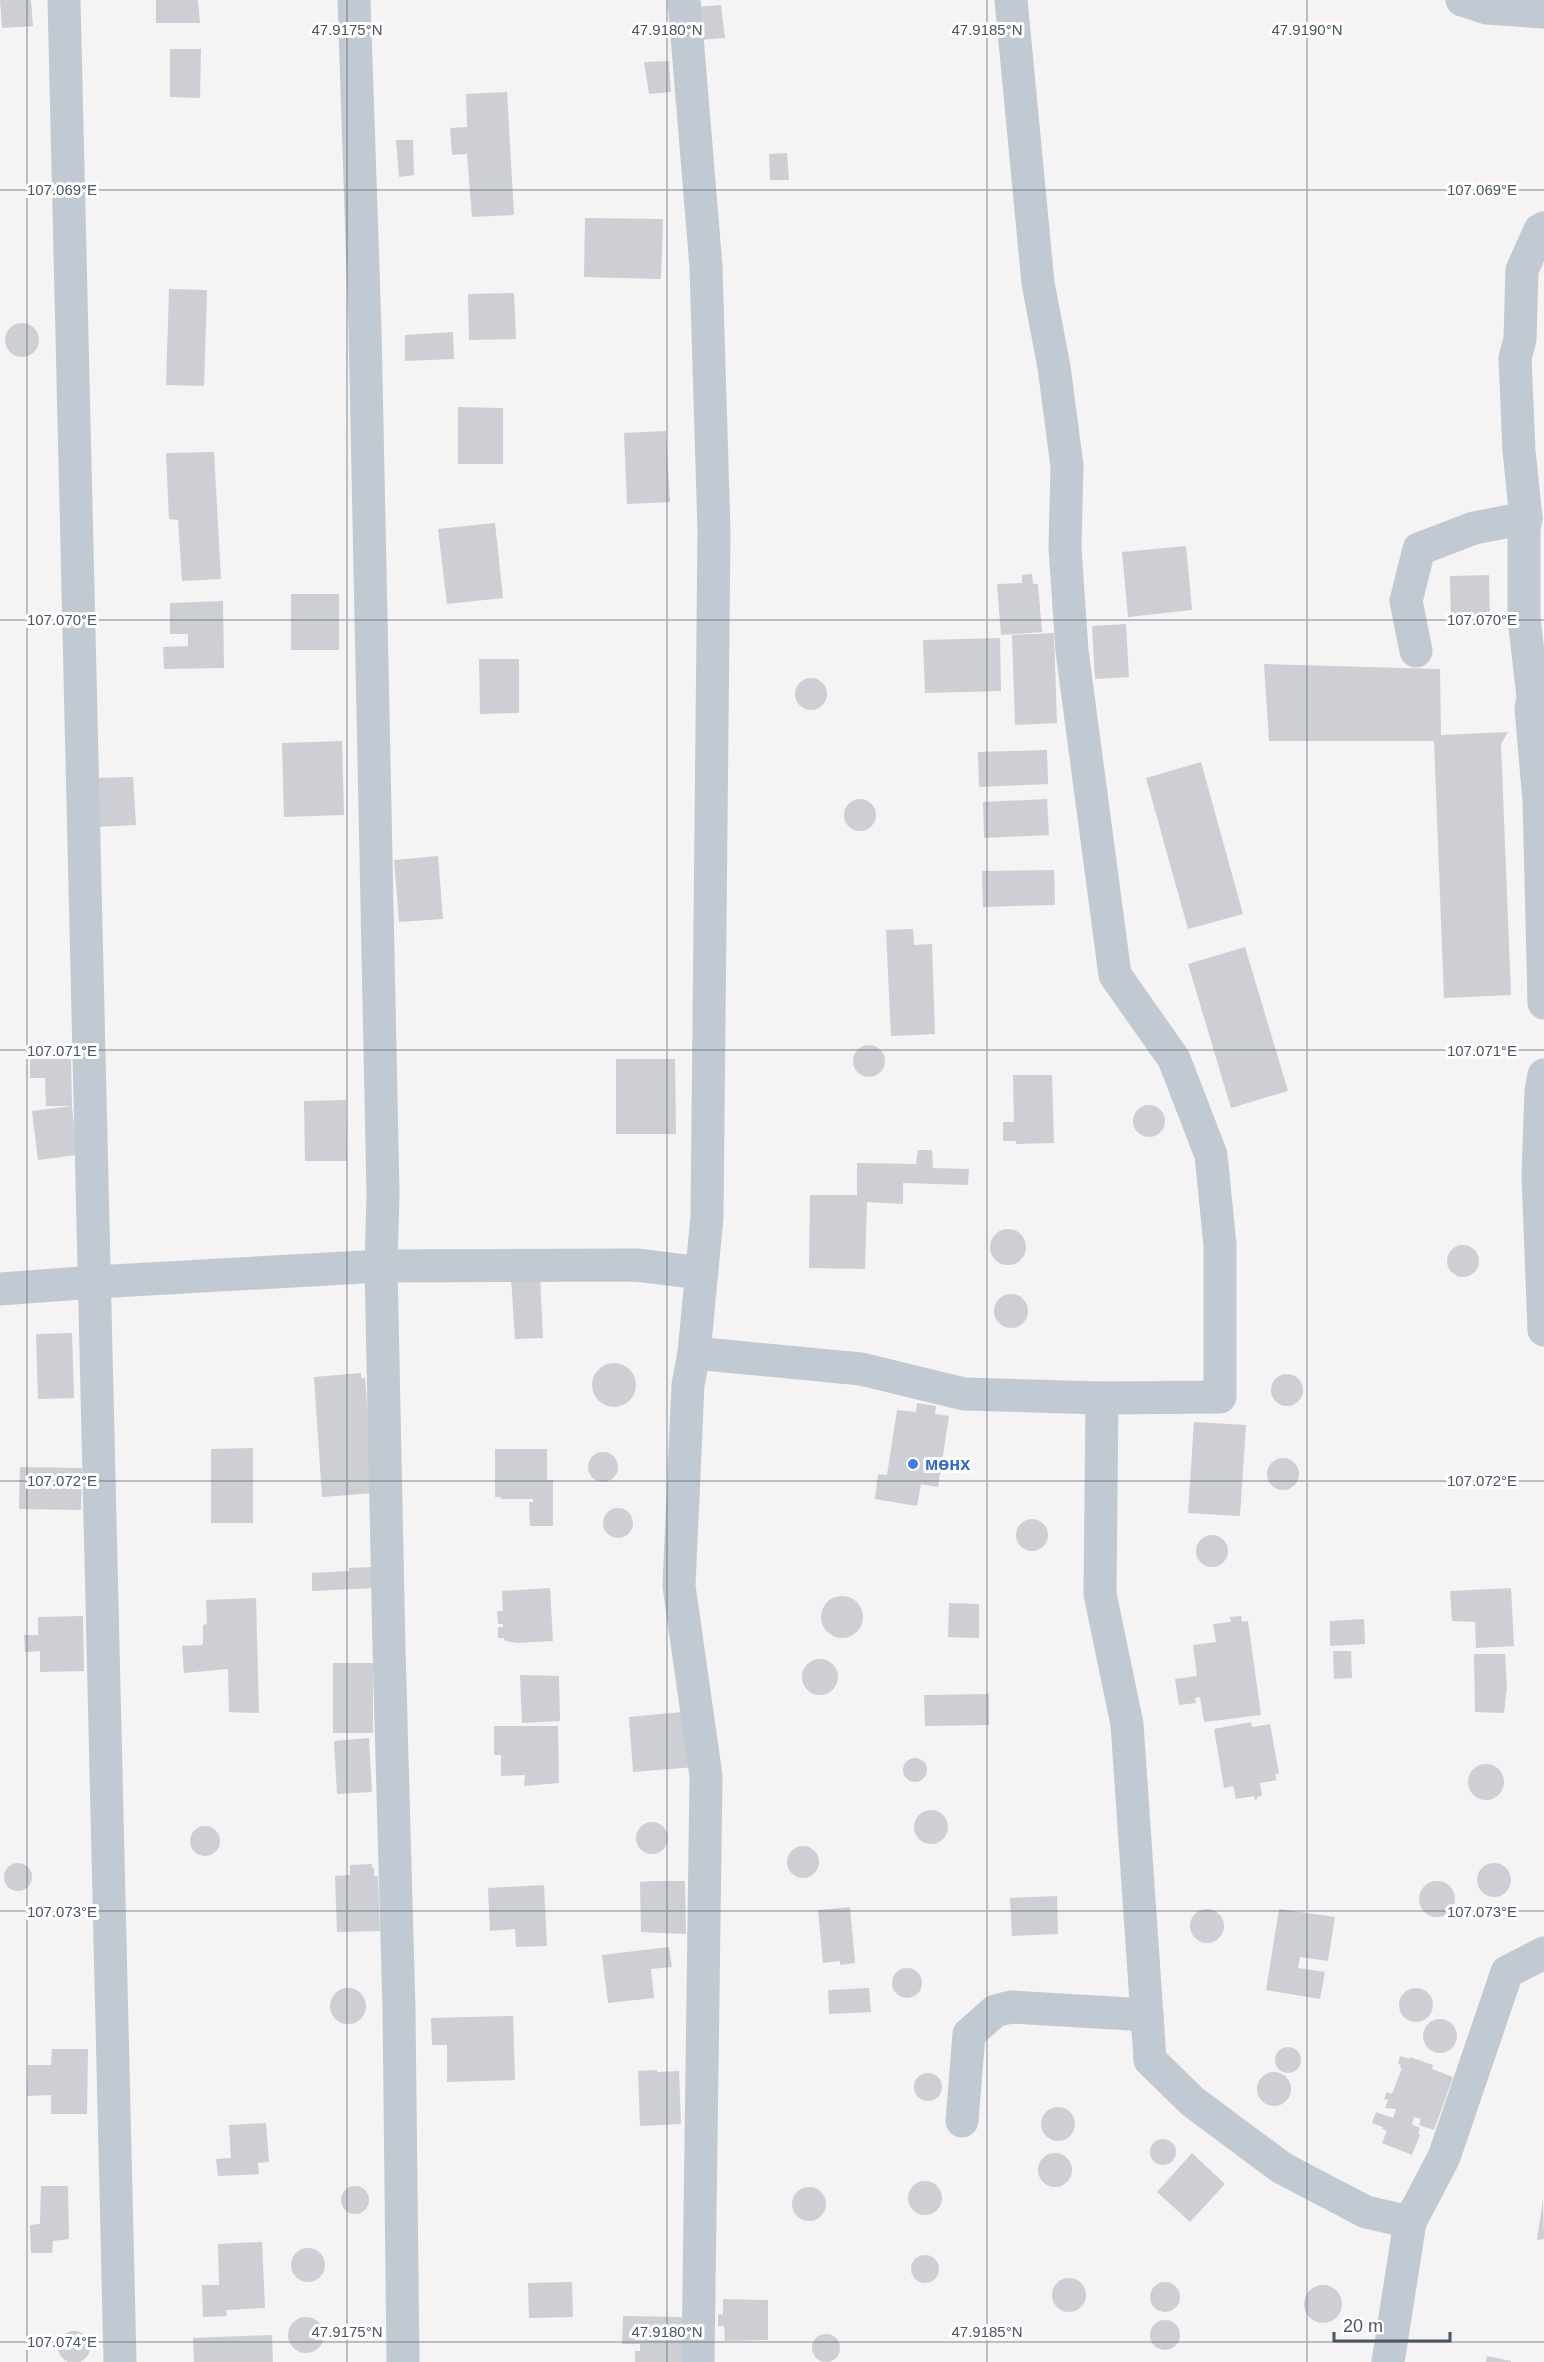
<svg xmlns="http://www.w3.org/2000/svg" width="1544" height="2362" viewBox="0 0 1544 2362" font-family="Helvetica,sans-serif">
<style>
.building{fill:#cdcfd5}
.lines{fill:none;stroke-linecap:round;stroke-linejoin:round}
.minor{stroke:#c1cad2;stroke-width:33}
.ticks{fill:none;stroke:#4a5661;stroke-width:1.5;stroke-opacity:0.45}
.shop-dot{fill:#3f7fe0;stroke:#fff;stroke-width:2}
.labels{text-anchor:middle;dominant-baseline:central;stroke-width:6;stroke-linejoin:round;paint-order:stroke}
.shop-label{font-size:18px;font-weight:bold;fill:#366cbe;stroke:#fff;text-anchor:start}
.ticks-label{font-size:15px;text-anchor:middle;fill:#4a5661;stroke:#fff;stroke-width:6;stroke-linejoin:round;paint-order:stroke}
</style>
<rect width="100%" height="100%" fill="#f5f3f3"/>
<g class="building">
<polygon points="0,0 31,0 33,26 2,28"/>
<polygon points="156,0 198,0 200,23 156,23"/>
<polygon points="721,5 725,38 698,40 696,7"/>
<polygon points="170,49 201,49 200,98 170,97"/>
<polygon points="669,61 671,92 649,94 644,62"/>
<polygon points="507,92 514,215 472,217 467,154 452,155 450,128 467,127 466,94"/>
<polygon points="396,140 413,140 414,175 399,177"/>
<polygon points="787,153 789,180 770,180 769,154"/>
<polygon points="585,218 663,219 661,279 584,277"/>
<polygon points="169,289 207,290 204,386 166,385"/>
<polygon points="514,293 516,339 469,340 468,294"/>
<circle cx="22" cy="340" r="17"/>
<polygon points="453,332 454,359 405,361 405,335"/>
<polygon points="458,407 503,408 503,464 458,464"/>
<polygon points="666,431 670,502 627,504 624,433"/>
<polygon points="214,452 221,579 182,581 178,520 169,519 166,453"/>
<polygon points="495,523 503,598 447,604 438,529"/>
<polygon points="1186,546 1192,610 1128,617 1122,552"/>
<polygon points="1032,574 1033,584 1038,584 1042,632 1001,635 997,584 1022,583 1022,575"/>
<polygon points="1489,575 1490,626 1459,626 1459,628 1451,628 1450,576"/>
<rect x="291" y="594" width="48" height="56"/>
<polygon points="223,601 224,668 164,669 163,647 188,646 188,634 170,634 170,603"/>
<polygon points="1126,624 1129,677 1095,679 1092,626"/>
<polygon points="1054,633 1057,723 1015,725 1012,635"/>
<polygon points="1000,638 1001,691 925,693 923,640"/>
<polygon points="479,659 519,659 519,713 480,714"/>
<polygon points="1264,664 1440,669 1441,735 1508,732 1501,744 1511,995 1444,998 1434,741 1269,741"/>
<circle cx="811" cy="694" r="16"/>
<polygon points="342,741 344,815 284,817 282,743"/>
<polygon points="1047,750 1048,784 979,787 978,752"/>
<polygon points="1201,762 1243,914 1188,929 1146,778"/>
<polygon points="133,777 136,825 97,827 95,778"/>
<circle cx="860" cy="815" r="16"/>
<polygon points="1047,799 1049,835 984,838 983,802"/>
<polygon points="438,856 443,919 399,922 394,860"/>
<polygon points="1054,870 1055,905 983,907 982,871"/>
<polygon points="913,929 914,945 932,944 935,1034 891,1036 886,930"/>
<polygon points="1245,947 1288,1091 1231,1108 1188,964"/>
<circle cx="869" cy="1061" r="16"/>
<polygon points="30,1059 71,1059 72,1106 46,1106 45,1078 30,1078"/>
<polygon points="616,1059 675,1059 676,1134 616,1134"/>
<polygon points="1013,1075 1052,1075 1054,1143 1016,1144 1016,1141 1003,1141 1003,1122 1014,1122"/>
<polygon points="346,1100 347,1161 305,1161 304,1101"/>
<circle cx="1149" cy="1121" r="16"/>
<polygon points="72,1106 77,1155 38,1160 32,1111"/>
<polygon points="918,1150 932,1150 933,1168 969,1169 968,1185 903,1183 903,1204 867,1202 865,1269 809,1268 810,1195 857,1195 857,1163 916,1164"/>
<circle cx="1008" cy="1247" r="18"/>
<circle cx="1463" cy="1261" r="16"/>
<polygon points="540,1276 543,1338 515,1339 511,1278"/>
<circle cx="1011" cy="1311" r="17"/>
<polygon points="72,1333 74,1398 38,1399 36,1334"/>
<circle cx="614" cy="1385" r="22"/>
<polygon points="361,1373 361,1378 365,1378 374,1493 322,1497 314,1377"/>
<circle cx="1287" cy="1390" r="16"/>
<polygon points="917,1403 936,1406 935,1414 949,1416 938,1487 921,1484 917,1506 875,1499 878,1474 887,1475 897,1410 916,1412"/>
<polygon points="1194,1422 1246,1425 1240,1516 1188,1513"/>
<polygon points="253,1448 253,1523 211,1523 211,1449"/>
<polygon points="495,1449 547,1449 547,1480 553,1480 553,1526 530,1526 529,1502 533,1502 533,1499 501,1499 501,1497 495,1497"/>
<circle cx="603" cy="1467" r="15"/>
<circle cx="1283" cy="1474" r="16"/>
<polygon points="20,1467 82,1468 81,1510 19,1509"/>
<circle cx="618" cy="1523" r="15"/>
<circle cx="1032" cy="1535" r="16"/>
<circle cx="1212" cy="1551" r="16"/>
<polygon points="373,1567 374,1588 312,1591 312,1573 349,1571 349,1568"/>
<polygon points="550,1588 553,1641 517,1643 505,1641 504,1638 498,1638 498,1627 503,1627 503,1624 498,1624 497,1611 503,1611 502,1591"/>
<polygon points="1511,1588 1514,1646 1476,1648 1475,1622 1452,1621 1450,1591"/>
<circle cx="842" cy="1617" r="21"/>
<polygon points="256,1598 259,1713 229,1712 228,1669 184,1673 182,1646 202,1645 203,1643 203,1625 207,1624 206,1600"/>
<polygon points="949,1603 979,1604 979,1638 948,1637"/>
<polygon points="83,1616 84,1671 40,1672 40,1651 25,1652 24,1635 38,1635 38,1617"/>
<polygon points="1241,1616 1242,1622 1248,1621 1261,1715 1204,1722 1200,1697 1195,1698 1196,1703 1179,1705 1175,1679 1197,1676 1193,1645 1216,1642 1213,1624 1231,1622 1230,1617"/>
<polygon points="1364,1619 1365,1644 1330,1646 1330,1621"/>
<polygon points="1333,1651 1351,1651 1352,1678 1334,1679"/>
<polygon points="1474,1654 1505,1654 1507,1687 1504,1713 1475,1712"/>
<circle cx="820" cy="1677" r="18"/>
<rect x="333" y="1663" width="40" height="70"/>
<polygon points="520,1675 559,1676 560,1721 522,1723"/>
<polygon points="989,1694 989,1725 925,1726 924,1695"/>
<polygon points="682,1712 695,1767 633,1772 629,1717"/>
<polygon points="1251,1722 1252,1727 1270,1724 1279,1774 1275,1774 1277,1780 1260,1783 1262,1796 1257,1797 1257,1799 1255,1800 1254,1796 1236,1799 1233,1786 1224,1788 1214,1729"/>
<polygon points="494,1726 558,1726 559,1783 524,1786 525,1775 501,1776 501,1755 494,1755"/>
<polygon points="369,1738 372,1792 337,1794 334,1741"/>
<circle cx="915" cy="1770" r="12"/>
<circle cx="1486" cy="1782" r="18"/>
<circle cx="931" cy="1827" r="17"/>
<circle cx="652" cy="1838" r="16"/>
<circle cx="205" cy="1841" r="15"/>
<circle cx="803" cy="1862" r="16"/>
<circle cx="18" cy="1877" r="14"/>
<circle cx="1494" cy="1880" r="17"/>
<polygon points="372,1864 372,1868 374,1868 374,1876 378,1876 380,1931 337,1932 335,1876 350,1875 350,1865"/>
<circle cx="1437" cy="1899" r="18"/>
<polygon points="654,1881 685,1881 686,1934 641,1932 640,1882"/>
<polygon points="544,1885 547,1946 516,1947 515,1929 490,1931 488,1888"/>
<polygon points="1057,1896 1058,1934 1012,1936 1010,1898"/>
<polygon points="850,1907 855,1963 840,1965 840,1961 823,1963 818,1910"/>
<polygon points="1279,1909 1335,1917 1328,1961 1300,1957 1298,1968 1325,1972 1320,1999 1266,1990"/>
<circle cx="1207" cy="1926" r="17"/>
<polygon points="669,1947 672,1967 651,1969 654,1998 608,2003 602,1955"/>
<circle cx="907" cy="1983" r="15"/>
<polygon points="869,1988 871,2012 829,2014 828,1990"/>
<circle cx="1416" cy="2005" r="17"/>
<circle cx="348" cy="2006" r="18"/>
<polygon points="513,2016 515,2080 447,2082 447,2045 432,2045 431,2018"/>
<circle cx="1440" cy="2036" r="17"/>
<circle cx="1288" cy="2060" r="13"/>
<polygon points="52,2049 88,2049 87,2114 51,2114 51,2095 27,2096 28,2065 51,2065"/>
<polygon points="1400,2056 1409,2059 1410,2057 1433,2065 1432,2069 1453,2077 1434,2130 1419,2125 1421,2119 1414,2117 1412,2124 1420,2128 1418,2134 1420,2135 1412,2155 1382,2143 1387,2131 1382,2129 1383,2127 1372,2123 1376,2112 1393,2118 1396,2109 1385,2108 1388,2100 1384,2099 1387,2092 1392,2094 1402,2068 1400,2068 1401,2065 1398,2064"/>
<polygon points="657,2070 657,2072 679,2071 681,2124 640,2126 638,2071"/>
<circle cx="1274" cy="2089" r="17"/>
<circle cx="928" cy="2087" r="14"/>
<circle cx="1058" cy="2124" r="17"/>
<polygon points="266,2123 269,2162 258,2163 259,2174 218,2176 216,2159 231,2158 229,2125"/>
<circle cx="1163" cy="2152" r="13"/>
<polygon points="1192,2153 1225,2184 1190,2222 1157,2192"/>
<circle cx="1055" cy="2170" r="17"/>
<circle cx="925" cy="2198" r="17"/>
<circle cx="355" cy="2200" r="14"/>
<polygon points="41,2186 68,2186 69,2239 53,2241 52,2253 31,2253 30,2225 40,2224"/>
<circle cx="809" cy="2204" r="17"/>
<polygon points="1543,2199 1544,2239 1537,2240"/>
<polygon points="262,2242 265,2308 226,2310 227,2316 203,2317 202,2285 219,2285 218,2244"/>
<circle cx="308" cy="2265" r="17"/>
<circle cx="925" cy="2269" r="14"/>
<circle cx="1069" cy="2295" r="17"/>
<circle cx="1165" cy="2297" r="15"/>
<polygon points="572,2282 573,2317 529,2318 528,2283"/>
<circle cx="1323" cy="2304" r="19"/>
<polygon points="723,2299 768,2300 768,2340 725,2341 724,2326 718,2326 718,2314 723,2315"/>
<polygon points="623,2316 682,2317 682,2362 635,2362 635,2351 640,2351 640,2344 622,2344"/>
<circle cx="306" cy="2335" r="18"/>
<circle cx="1165" cy="2335" r="15"/>
<circle cx="74" cy="2347" r="16"/>
<circle cx="826" cy="2348" r="14"/>
<polygon points="272,2335 273,2362 194,2362 193,2338"/>
<polygon points="1487,2356 1511,2361 1511,2362 1486,2362"/>
</g>
<g class="lines">
<g class="minor">
<polyline points="64,0 120,2362"/>
<polyline points="354,0 365,329 383,1194 381,1266 389,1649 399,2010 403,2362"/>
<polyline points="684,0 706,267 714,531 707,1217 694,1353 688,1385 679,1586 706,1776 698,2362"/>
<polyline points="1462,0 1487,8 1544,12"/>
<polyline points="1544,228 1540,230 1522,270 1520,339 1515,358 1519,451 1526,518 1524,529 1524,618 1533,697 1531,709 1539,800 1544,1003"/>
<polyline points="1416,651 1406,601 1419,549 1474,528 1526,518"/>
<polyline points="1544,1075 1541,1091 1538,1176 1544,1330"/>
<polyline points="0,1289 95,1282 381,1266 636,1265 701,1273"/>
<polyline points="694,1353 861,1369 964,1394 1102,1398 1220,1397 1220,1245 1211,1155 1174,1059 1115,975 1072,651 1065,548 1067,466 1054,367 1038,283 1011,0"/>
<polyline points="1102,1398 1100,1594 1127,1724 1150,2060 1193,2102 1282,2168 1366,2212 1410,2222"/>
<polyline points="962,2121 969,2034 995,2011 1011,2007 1147,2015"/>
<polyline points="1388,2362 1410,2222 1444,2157 1507,1972 1544,1953"/>
</g>
</g>
<path class="ticks" d="M27,0V2362M347,0V2362M667,0V2362M987,0V2362M1307,0V2362M0,190H1544M0,620H1544M0,1050H1544M0,1481H1544M0,1911H1544M0,2342H1544"/>
<circle class="shop-dot" cx="913" cy="1464" r="6"/>
<g class="labels">
<g class="shop-label">
<text x="925" y="1464">мөнх</text>
</g>
</g>
<g class="ticks-label">
<text x="347" y="35">47.9175°N</text>
<text x="667" y="35">47.9180°N</text>
<text x="987" y="35">47.9185°N</text>
<text x="1307" y="35">47.9190°N</text>
<text x="1482" y="195">107.069°E</text>
<text x="62" y="195">107.069°E</text>
<text x="1482" y="625">107.070°E</text>
<text x="62" y="625">107.070°E</text>
<text x="1482" y="1056">107.071°E</text>
<text x="62" y="1056">107.071°E</text>
<text x="1482" y="1486">107.072°E</text>
<text x="62" y="1486">107.072°E</text>
<text x="1482" y="1917">107.073°E</text>
<text x="62" y="1917">107.073°E</text>
<text x="347" y="2337">47.9175°N</text>
<text x="667" y="2337">47.9180°N</text>
<text x="987" y="2337">47.9185°N</text>
<text x="62" y="2347">107.074°E</text>
</g>
<path d="M1334 2332v9h116v-9" fill="none" stroke="#4a5661" stroke-width="3"/>
<text x="1343" y="2332" font-size="18" fill="#4a5661" stroke="#ffffff" stroke-width="4.5" paint-order="stroke">20 m</text>
</svg>
